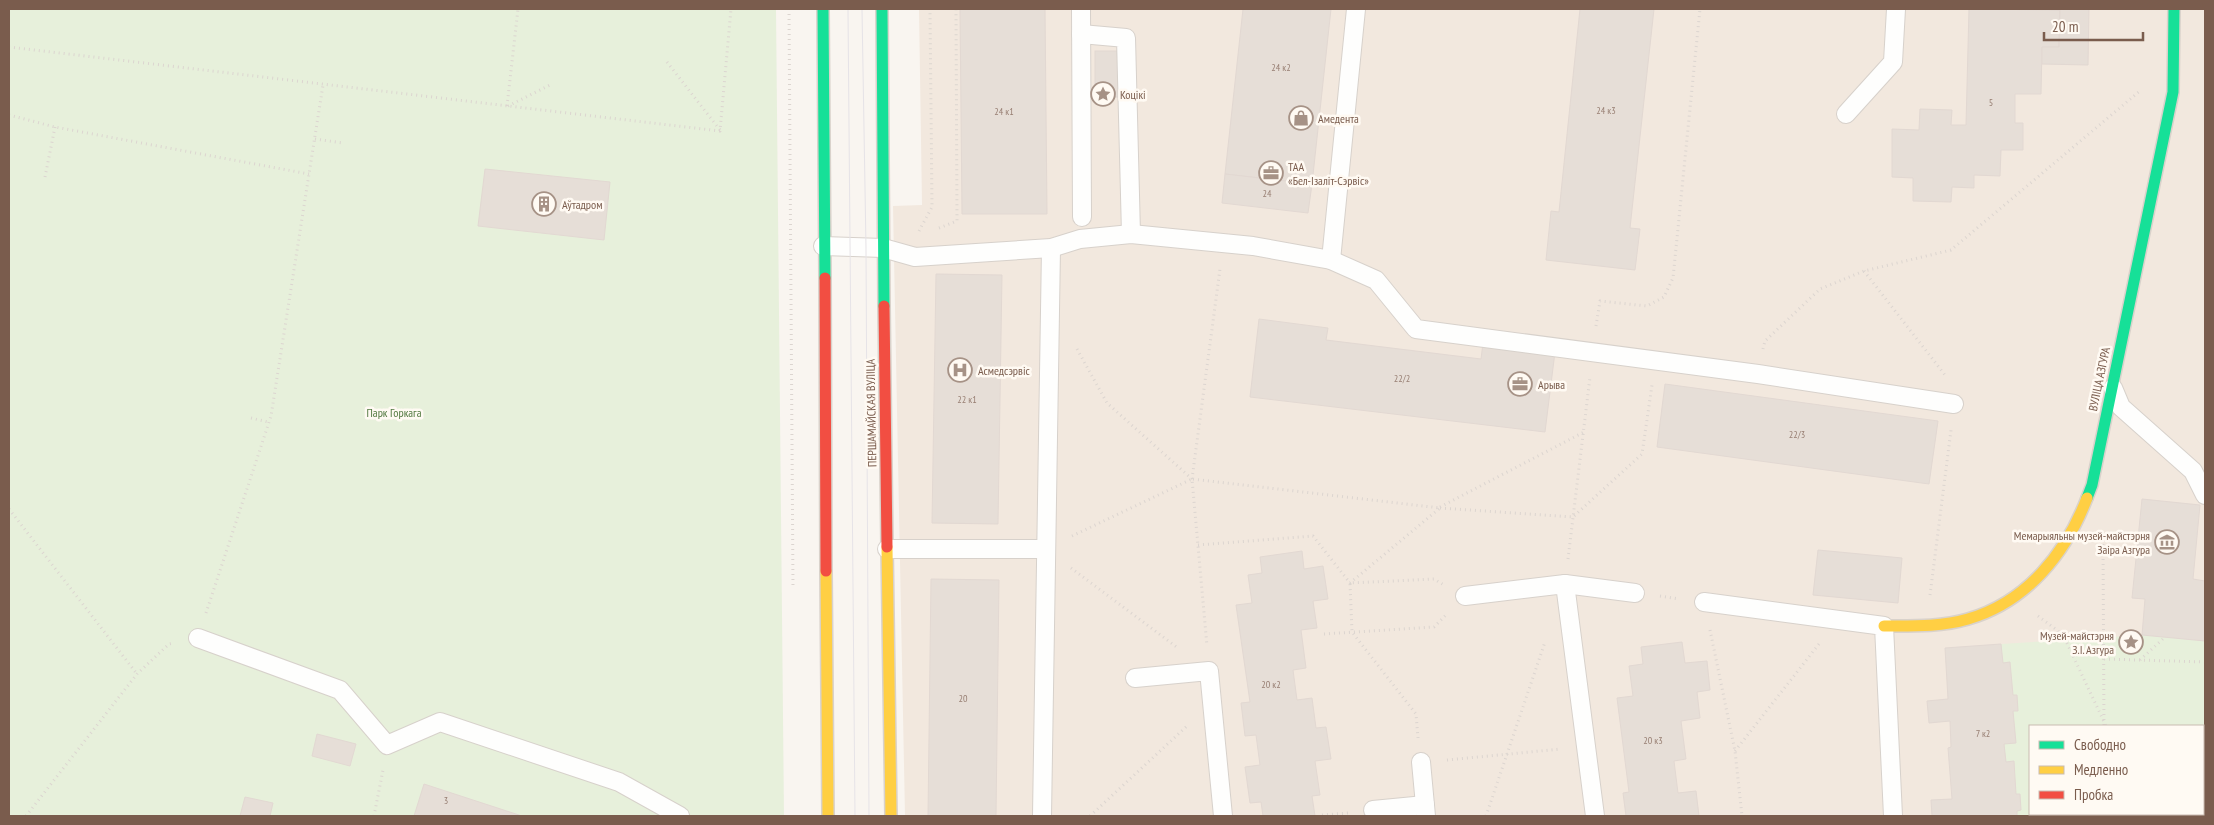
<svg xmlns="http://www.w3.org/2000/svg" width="2214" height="825" viewBox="0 0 2214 825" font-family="'PT Sans Narrow',sans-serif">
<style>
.residential{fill:#f2e8de;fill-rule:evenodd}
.green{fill:#e7f0db;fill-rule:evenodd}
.building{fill:#e6ded7;stroke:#e2d8d2}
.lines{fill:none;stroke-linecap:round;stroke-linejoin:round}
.lane-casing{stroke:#d7d1cb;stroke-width:20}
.fast-casing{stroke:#d9d2cb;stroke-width:14}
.slow-casing{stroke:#d9d2cb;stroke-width:14}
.jam-casing{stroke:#d9d2cb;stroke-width:14}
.path{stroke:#dcd5d0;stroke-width:3;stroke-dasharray:1 4;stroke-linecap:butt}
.lane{stroke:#fefefd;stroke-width:18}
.fast{stroke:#16e098;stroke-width:11}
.slow{stroke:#ffcf43;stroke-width:11}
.jam{stroke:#f24e42;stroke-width:11}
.tram{stroke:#e6e3e7;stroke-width:1}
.labels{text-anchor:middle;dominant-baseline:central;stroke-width:5;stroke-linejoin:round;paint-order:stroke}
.number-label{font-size:10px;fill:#977e72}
.poi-label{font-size:12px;fill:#7a5c4d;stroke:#fffaf3;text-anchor:start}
.street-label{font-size:12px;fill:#7a5c4d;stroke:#fffaf3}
.park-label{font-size:12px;fill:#537a41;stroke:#fffaf3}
</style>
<rect width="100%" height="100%" fill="#f9f5f0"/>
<path class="residential" d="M919,9H2205V816H905L893,206L922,205ZM2030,726H2203V814H2030Z"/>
<g class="green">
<polygon points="9,9 776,9 784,816 9,816"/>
<path d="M2142,635L2205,641V816H2017V811L2021,810L2020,795L2016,794L2014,762H2006L2004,744L2016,742L2013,711H2018L2017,695H2013L2010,662L2003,663L2001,644ZM2030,726H2203V814H2030Z"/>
</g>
<g class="building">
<polygon points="960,9 1045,9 1047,214 962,214"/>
<polygon points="1243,9 1331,9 1312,184 1225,174"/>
<polygon points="1580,9 1654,9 1630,228 1640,229 1635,270 1546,260 1551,211 1559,212"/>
<polygon points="1969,9 2060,10 2059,47 2042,47 2041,94 2015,94 2015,123 2023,123 2023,150 2001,150 2000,176 1974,175 1974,188 1952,187 1951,202 1913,201 1913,178 1892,177 1892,129 1919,130 1920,109 1952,110 1951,125 1966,125"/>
<polygon points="2039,9 2089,9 2088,65 2042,64 2042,47 2059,47 2060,10"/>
<rect x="1095" y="51" width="24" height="46"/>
<polygon points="485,169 610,182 604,240 478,226"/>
<polygon points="1225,174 1312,184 1308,213 1222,203"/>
<polygon points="936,274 1002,275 998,524 932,523"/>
<polygon points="1259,319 1328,328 1326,340 1481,359 1483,343 1555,352 1545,432 1250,397"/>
<polygon points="1665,384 1938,421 1929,484 1657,447"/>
<polygon points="2142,499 2200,505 2193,579 2205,581 2205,641 2142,635 2145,599 2132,598"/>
<polygon points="1818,550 1902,558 1898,603 1813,595"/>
<polygon points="1302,551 1304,569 1323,566 1328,599 1313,601 1317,628 1301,630 1306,668 1293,670 1297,700 1312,698 1316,728 1326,727 1331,759 1315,761 1320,795 1312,796 1315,816 1263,816 1261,802 1250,803 1245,767 1260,765 1256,735 1245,736 1241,703 1250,702 1236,605 1252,603 1248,575 1262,573 1260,557"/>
<polygon points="931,579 999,580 996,816 928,816"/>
<polygon points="1682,642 1685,663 1707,661 1710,690 1697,692 1700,718 1681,721 1686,759 1674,761 1678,793 1696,791 1699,816 1626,816 1623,793 1629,792 1617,698 1633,696 1629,666 1643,664 1641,647"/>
<polygon points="2001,644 2003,663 2010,662 2013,695 2017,695 2018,711 2013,711 2016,743 2004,744 2006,762 2014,761 2016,794 2020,794 2021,810 2017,811 2017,816 1932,816 1931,800 1952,799 1948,748 1951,747 1950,721 1929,723 1927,701 1948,699 1945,648"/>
<polygon points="317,734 356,744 350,766 312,756"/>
<polygon points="424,784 522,816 414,816"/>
<polygon points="245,797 273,803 270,816 240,816"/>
</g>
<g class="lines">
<g class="lane-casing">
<g id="lane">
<polyline points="1081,9 1082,217"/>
<polyline points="1081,34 1126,38 1131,234"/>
<polyline points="1846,114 1893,62 1896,9"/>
<polyline points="823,246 883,248 915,257 1051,248 1080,239 1131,234 1253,246 1331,260 1376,280 1416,329 1758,374 1954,404"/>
<polyline points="1331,260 1356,9"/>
<polyline points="2113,388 2121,407 2193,471 2205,495"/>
<polyline points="887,549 1046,549"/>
<polyline points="1565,584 1635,593"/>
<polyline points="1465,596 1565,584 1595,816"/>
<polyline points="1704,602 1884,626 1893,816"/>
<polyline points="198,638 340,690 387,745 440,722 619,782 680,816"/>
<polyline points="1135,678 1209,671 1223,816"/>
<polyline points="1421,762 1426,816"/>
<polyline points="1373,810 1425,805"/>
<polyline points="1042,816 1051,248"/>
</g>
</g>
<g class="fast-casing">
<g id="fast">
<polyline points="823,9 825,278"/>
<polyline points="882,9 884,306"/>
<polyline points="2087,498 2092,485 2173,92 2174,9"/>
</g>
</g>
<g class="slow-casing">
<g id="slow">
<polyline points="887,547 891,816"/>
<polyline points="826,571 828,816"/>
<path d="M1884,626C1912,626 1941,627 1968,619C2027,602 2066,553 2087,498"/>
</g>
</g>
<g class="jam-casing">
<g id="jam">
<polyline points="825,278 826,571"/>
<polyline points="884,306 887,547"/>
</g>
</g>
<g class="path">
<polyline points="789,9 793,588"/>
<polyline points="9,47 720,131 731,9"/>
<polyline points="667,62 720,130"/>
<polyline points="507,106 518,9"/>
<polyline points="508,106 552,84"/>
<polyline points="9,115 55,127 309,174"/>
<polyline points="315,139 343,143"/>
<polyline points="45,177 55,127"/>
<polyline points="939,228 957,221 956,9"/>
<polyline points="919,231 932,207 930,9"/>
<polyline points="1864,271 1945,375"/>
<polyline points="1596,326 1600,301 1647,306 1664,297 1673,278 1700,9"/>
<polyline points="1077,349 1107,403 1192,479"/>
<polyline points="1763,349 1765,341 1820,289 1864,271 1951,250 2141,90"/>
<polyline points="251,418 268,422"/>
<polyline points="1192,479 1220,269"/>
<polyline points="1440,507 1584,432"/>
<polyline points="1440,508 1573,517 1642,454 1652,385"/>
<polyline points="9,509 137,674"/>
<polyline points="1072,536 1192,479"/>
<polyline points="2103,544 2104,726"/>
<polyline points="1198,545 1313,536 1350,583 1440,508 1192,479 1207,646"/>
<polyline points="1568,559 1590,377"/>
<polyline points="1071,568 1178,648"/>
<polyline points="1930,595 1951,430"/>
<polyline points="1660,596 1679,599"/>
<polyline points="206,613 271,416 323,85"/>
<polyline points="2038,616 2057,630 2065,639 2106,726"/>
<polyline points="1710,630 1735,751 1742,816"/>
<polyline points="1324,634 1434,627 1448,613"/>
<polyline points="2104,659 2205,662"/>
<polyline points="2140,660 2165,637"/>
<polyline points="1418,738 1416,714 1352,632 1350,583 1434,579 1444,585"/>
<polyline points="1735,751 1819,644"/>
<polyline points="1447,760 1561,749"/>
<polyline points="2138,814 2139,816"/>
<polyline points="1322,815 1348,813"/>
<polyline points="26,816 137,674 169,644 174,643"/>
<polyline points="374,816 383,770"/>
<polyline points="1090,816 1187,726"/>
<polyline points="1486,816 1545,642"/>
<polyline points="2102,816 2102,814"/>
</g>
<use href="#lane" class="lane"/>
<use href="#fast" class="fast"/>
<use href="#slow" class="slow"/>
<use href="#jam" class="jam"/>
<g class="tram">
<polyline points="848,9 855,816"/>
<polyline points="862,9 866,248 869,816"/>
</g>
</g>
<defs>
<g id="sight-ring" transform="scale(1.25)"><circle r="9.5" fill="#fffaf3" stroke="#a69286" stroke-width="1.5"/><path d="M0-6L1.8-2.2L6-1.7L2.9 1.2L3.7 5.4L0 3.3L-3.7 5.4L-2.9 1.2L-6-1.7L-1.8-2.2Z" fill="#a69286"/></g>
<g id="shop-ring" transform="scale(1.25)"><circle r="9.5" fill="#fffaf3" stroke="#a69286" stroke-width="1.5"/><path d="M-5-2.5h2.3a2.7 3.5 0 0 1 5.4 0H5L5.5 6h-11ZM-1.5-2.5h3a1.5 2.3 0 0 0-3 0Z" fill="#a69286"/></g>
<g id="office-ring" transform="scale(1.25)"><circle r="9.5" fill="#fffaf3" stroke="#a69286" stroke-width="1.5"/><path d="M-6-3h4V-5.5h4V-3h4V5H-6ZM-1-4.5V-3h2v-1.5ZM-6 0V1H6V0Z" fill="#a69286"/></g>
<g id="building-ring" transform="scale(1.25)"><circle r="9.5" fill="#fffaf3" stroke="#a69286" stroke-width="1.5"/><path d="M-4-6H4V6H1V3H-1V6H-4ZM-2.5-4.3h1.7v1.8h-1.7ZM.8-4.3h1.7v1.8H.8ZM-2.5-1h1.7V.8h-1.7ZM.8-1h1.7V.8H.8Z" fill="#a69286"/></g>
<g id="hospital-ring" transform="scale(1.25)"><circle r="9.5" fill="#fffaf3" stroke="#a69286" stroke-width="1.5"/><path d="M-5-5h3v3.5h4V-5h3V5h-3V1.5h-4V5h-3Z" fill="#a69286"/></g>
<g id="museum-ring" transform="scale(1.25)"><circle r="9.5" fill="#fffaf3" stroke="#a69286" stroke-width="1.5"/><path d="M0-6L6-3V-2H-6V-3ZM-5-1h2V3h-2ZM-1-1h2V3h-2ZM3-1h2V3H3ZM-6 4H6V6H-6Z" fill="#a69286"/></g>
</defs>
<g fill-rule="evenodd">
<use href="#sight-ring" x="1103" y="94"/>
<use href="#shop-ring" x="1301" y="118"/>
<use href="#office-ring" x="1271" y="173"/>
<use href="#building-ring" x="544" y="204"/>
<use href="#hospital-ring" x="960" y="370"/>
<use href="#office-ring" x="1520" y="384"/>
<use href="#museum-ring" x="2167" y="542"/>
<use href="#sight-ring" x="2131" y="642"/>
</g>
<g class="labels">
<g class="number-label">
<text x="1281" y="67">24 к2</text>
<text x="1991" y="102">5</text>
<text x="1606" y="110">24 к3</text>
<text x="1004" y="111">24 к1</text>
<text x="1267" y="193">24</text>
<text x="1402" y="378">22/2</text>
<text x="967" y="399">22 к1</text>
<text x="1797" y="434">22/3</text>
<text x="1271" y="684">20 к2</text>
<text x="963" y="698">20</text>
<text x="1983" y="733">7 к2</text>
<text x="1653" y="740">20 к3</text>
<text x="446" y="800">3</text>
</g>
<g class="poi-label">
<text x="1120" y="94">Коцікі</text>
<text x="1318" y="118">Амедента</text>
<text x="1288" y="166">ТАА<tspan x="1288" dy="14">«Бел-Ізаліт-Сэрвіс»</tspan></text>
<text x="562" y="204">Аўтадром</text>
<text x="978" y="370">Асмедсэрвіс</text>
<text x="1538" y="384">Арыва</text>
<text x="2150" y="535" text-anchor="end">Мемарыяльны музей-майстэрня<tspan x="2150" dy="14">Заіра Азгура</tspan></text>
<text x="2114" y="635" text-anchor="end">Музей-майстэрня<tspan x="2114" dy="14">З.І. Азгура</tspan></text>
</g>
<g class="street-label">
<text transform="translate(2099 379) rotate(-78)">ВУЛІЦА АЗГУРА</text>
<text transform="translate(871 413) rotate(-91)">ПЕРШАМАЙСКАЯ ВУЛІЦА</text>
</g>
<g class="park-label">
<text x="394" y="412">Парк Горкага</text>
</g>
</g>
<rect width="2214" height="825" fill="none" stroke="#7a5c4d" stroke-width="20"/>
<rect x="2029" y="725" width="175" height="90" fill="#fffaf3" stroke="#cabbb1"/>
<rect x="2039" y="741" width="25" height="8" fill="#16e098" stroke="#cabbb1"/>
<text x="2074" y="750" font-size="15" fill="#7a5c4d">Свободно</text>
<rect x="2039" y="766" width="25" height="8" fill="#ffcf43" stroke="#cabbb1"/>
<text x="2074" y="775" font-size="15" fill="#7a5c4d">Медленно</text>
<rect x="2039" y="791" width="25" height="8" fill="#f24e42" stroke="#cabbb1"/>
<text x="2074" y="800" font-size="15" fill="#7a5c4d">Пробка</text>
<path d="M2044 32v8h99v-8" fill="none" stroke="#7a5c4d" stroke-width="2.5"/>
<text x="2052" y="32" font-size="15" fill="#7a5c4d" stroke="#fffaf3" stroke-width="4" paint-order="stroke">20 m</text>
</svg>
